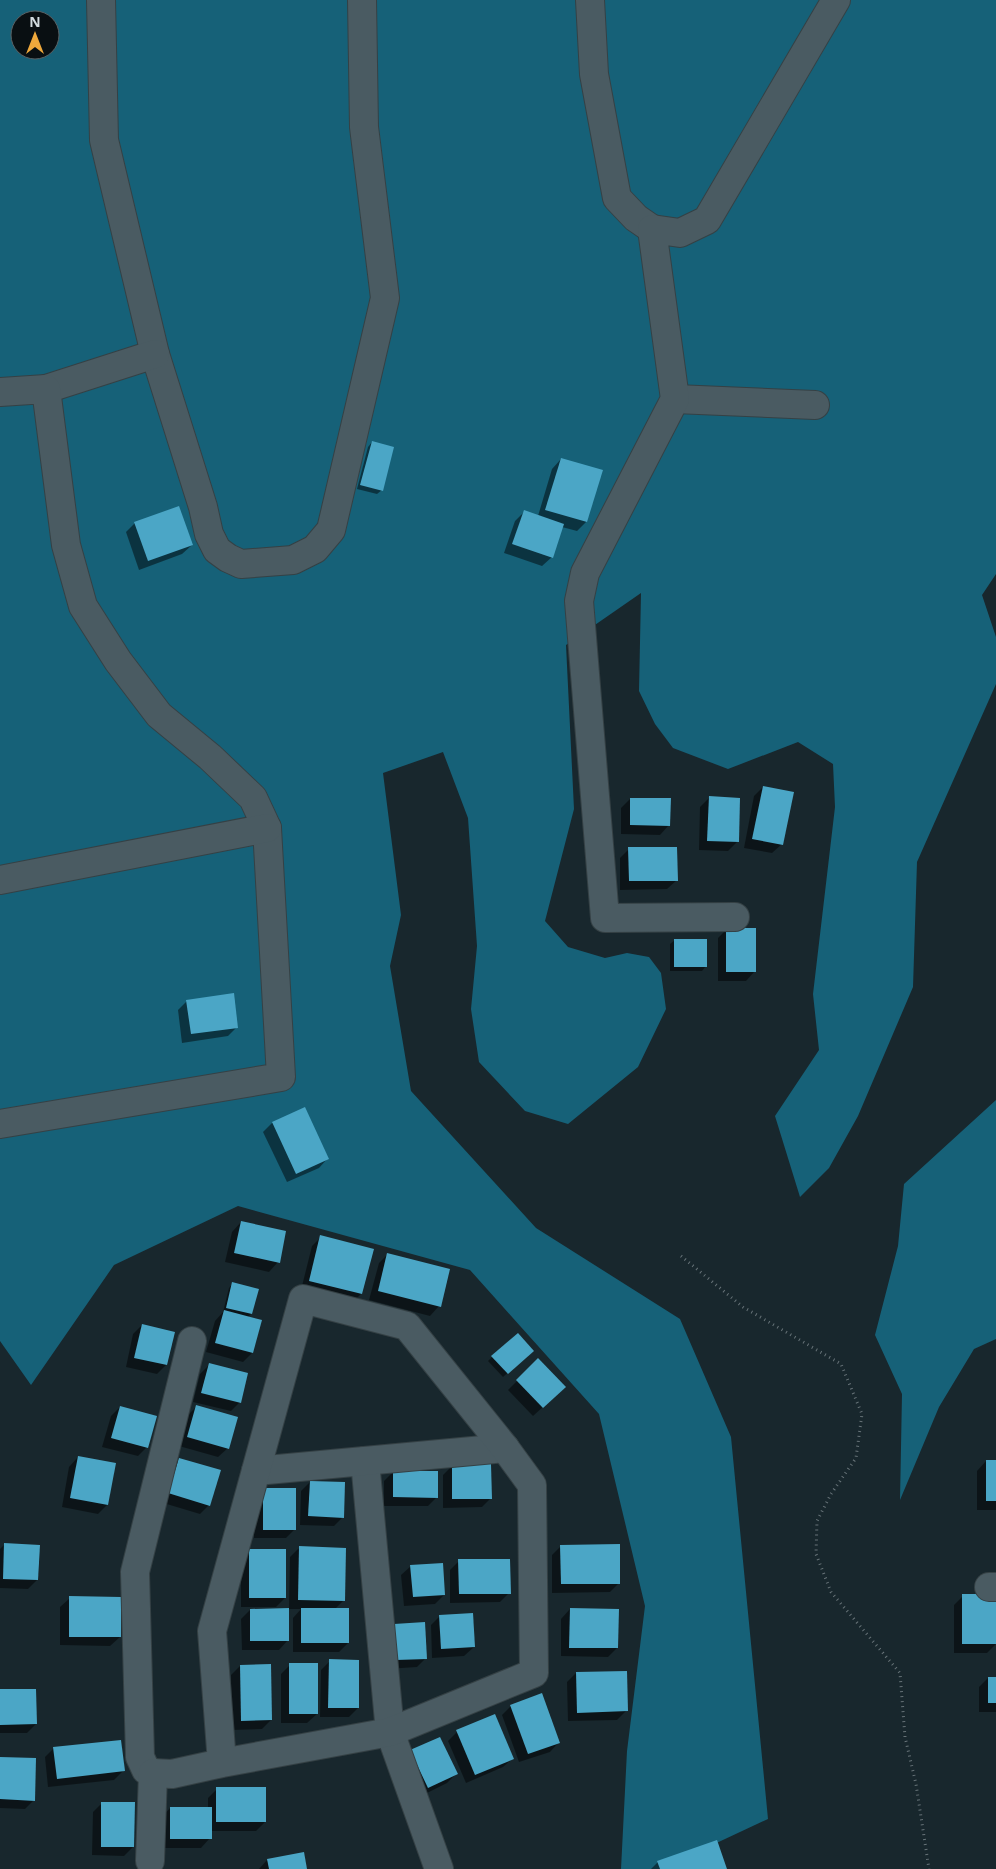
<svg xmlns="http://www.w3.org/2000/svg" width="996" height="1869" viewBox="0 0 996 1869" font-family="'Noto Sans',sans-serif">
<style>
.forest{fill:#166178;fill-rule:evenodd}
.shadow{fill:#0007}
.building{fill:#4ba6c6}
.lines{fill:none;stroke-linecap:round;stroke-linejoin:round}
.street-casing{stroke:#354145;stroke-width:30}
.path{stroke:#677378;stroke-width:3;stroke-dasharray:1 4;stroke-linecap:butt}
.street{stroke:#4a5b62;stroke-width:28}
</style>
<rect width="100%" height="100%" fill="#18272d"/>
<g class="forest">
<path d="M0,0H996V574L982,595L996,637V684L917,862L913,987L858,1116L829,1168L800,1197L775,1116L819,1050L813,994L835,807L833,764L798,742L728,769L673,748L655,724L639,691L641,593L566,645L574,809L545,921L568,947L605,958L627,953L649,957L661,973L666,1009L638,1067L568,1124L525,1111L479,1062L471,1009L477,946L468,818L443,752L383,773L401,915L390,966L411,1091L536,1228L680,1319L731,1437L768,1819L661,1869H621L627,1751L645,1606L599,1414L470,1270L238,1206L114,1265L31,1385L0,1341ZM20,20H50V50H20Z"/>
<polygon points="996,1100 996,1339 974,1349 939,1407 900,1500 902,1394 875,1335 898,1246 904,1184"/>
</g>
<g class="shadow">
<polygon points="372,442 382,490 377,494 357,489 368,447"/>
<polygon points="561,459 601,471 586,522 577,531 562,527 552,557 542,566 504,553 515,521 524,512 538,516 552,469"/>
<polygon points="135,523 192,545 182,554 139,570 126,532"/>
<polygon points="763,787 782,844 772,853 744,848 754,796"/>
<polygon points="709,798 737,842 728,851 699,850 700,807"/>
<polygon points="630,799 669,825 660,835 621,834 621,808"/>
<polygon points="629,849 677,880 667,889 620,890 620,858"/>
<polygon points="727,929 755,971 746,981 718,981 718,938"/>
<polygon points="675,940 706,966 702,971 670,971 670,944"/>
<polygon points="187,1001 237,1027 228,1036 182,1043 178,1010"/>
<polygon points="304,1109 328,1158 319,1168 287,1182 263,1132 272,1123"/>
<polygon points="241,1222 278,1262 269,1272 225,1262 232,1232"/>
<polygon points="321,1237 361,1294 352,1303 301,1290 312,1246"/>
<polygon points="388,1254 439,1306 430,1316 369,1300 379,1263"/>
<polygon points="233,1283 251,1314 247,1318 252,1353 243,1362 206,1352 215,1321 223,1312 229,1288"/>
<polygon points="142,1325 174,1333 166,1365 157,1374 126,1367 133,1334"/>
<polygon points="528,1355 503,1377 488,1361 492,1357"/>
<polygon points="538,1360 555,1396 533,1416 508,1390"/>
<polygon points="209,1365 240,1402 231,1411 193,1402 200,1374"/>
<polygon points="197,1406 228,1448 218,1457 179,1446 188,1415"/>
<polygon points="120,1407 147,1447 138,1456 102,1447 111,1416"/>
<polygon points="78,1457 107,1505 98,1514 62,1507 69,1467"/>
<polygon points="180,1459 209,1505 200,1514 160,1502 171,1468"/>
<polygon points="986,1461 996,1461 996,1510 977,1510 977,1471"/>
<polygon points="452,1466 491,1498 482,1507 443,1508 443,1475"/>
<polygon points="393,1472 437,1497 428,1506 384,1506 384,1481"/>
<polygon points="310,1482 343,1517 334,1526 300,1525 301,1491"/>
<polygon points="264,1489 295,1529 286,1538 254,1538 254,1498"/>
<polygon points="5,1544 37,1580 28,1589 0,1588 0,1549"/>
<polygon points="561,1546 619,1583 610,1592 552,1593 552,1555"/>
<polygon points="300,1547 343,1601 335,1609 348,1643 339,1652 293,1652 293,1618 301,1609 289,1609 290,1557"/>
<polygon points="250,1550 285,1598 276,1607 241,1607 241,1560"/>
<polygon points="459,1561 509,1593 500,1602 450,1603 450,1570"/>
<polygon points="411,1566 444,1595 435,1604 404,1606 401,1575"/>
<polygon points="963,1596 996,1596 996,1644 987,1653 954,1653 954,1605"/>
<polygon points="70,1598 120,1637 110,1646 60,1645 60,1607"/>
<polygon points="570,1609 617,1648 608,1657 561,1656 561,1619"/>
<polygon points="250,1610 288,1640 279,1650 242,1650 241,1619"/>
<polygon points="440,1616 474,1647 464,1656 432,1658 431,1625"/>
<polygon points="395,1625 426,1658 417,1667 387,1669 386,1634"/>
<polygon points="330,1661 358,1708 349,1717 320,1717 321,1670"/>
<polygon points="290,1665 317,1714 307,1723 281,1723 281,1674"/>
<polygon points="240,1666 271,1720 262,1729 232,1730 231,1675"/>
<polygon points="576,1673 627,1710 617,1720 568,1721 567,1682"/>
<polygon points="988,1678 996,1678 996,1712 979,1712 979,1687"/>
<polygon points="0,1691 36,1724 27,1733 0,1733"/>
<polygon points="511,1706 559,1742 550,1752 519,1762 502,1715"/>
<polygon points="457,1732 513,1758 503,1767 466,1783 448,1741"/>
<polygon points="54,1748 123,1771 114,1780 48,1787 45,1757"/>
<polygon points="411,1751 456,1774 447,1783 419,1797"/>
<polygon points="0,1758 34,1800 25,1809 0,1808"/>
<polygon points="217,1789 265,1822 256,1831 210,1831 210,1838 201,1848 161,1848 161,1818 170,1808 208,1808 208,1798"/>
<polygon points="102,1803 133,1847 124,1856 92,1855 93,1812"/>
<polygon points="267,1860 306,1869 259,1869"/>
<polygon points="658,1862 726,1869 651,1869"/>
</g>
<g class="building">
<polygon points="372,441 394,447 383,491 360,485"/>
<polygon points="561,458 603,470 587,522 545,510"/>
<polygon points="179,506 193,545 148,561 134,522"/>
<polygon points="524,510 564,524 553,558 512,544"/>
<polygon points="763,786 794,792 783,845 752,839"/>
<polygon points="709,796 740,798 739,842 707,841"/>
<polygon points="630,798 671,798 670,826 630,825"/>
<polygon points="628,847 677,847 678,881 629,881"/>
<rect x="726" y="928" width="30" height="44"/>
<rect x="674" y="939" width="33" height="28"/>
<polygon points="234,993 238,1028 191,1034 186,1000"/>
<polygon points="305,1107 329,1159 296,1174 272,1122"/>
<polygon points="241,1221 286,1231 280,1263 234,1253"/>
<polygon points="320,1235 374,1249 362,1294 309,1281"/>
<polygon points="387,1253 450,1269 441,1307 378,1291"/>
<polygon points="232,1282 259,1289 252,1314 226,1308"/>
<polygon points="224,1310 262,1320 253,1353 215,1343"/>
<polygon points="142,1324 175,1332 167,1365 134,1358"/>
<polygon points="518,1333 534,1351 508,1374 491,1356"/>
<polygon points="538,1358 566,1387 543,1408 516,1380"/>
<polygon points="209,1363 248,1373 241,1403 201,1393"/>
<polygon points="196,1405 238,1417 229,1449 187,1437"/>
<polygon points="120,1406 157,1416 148,1448 111,1438"/>
<polygon points="78,1456 116,1463 108,1505 70,1498"/>
<polygon points="179,1458 221,1470 210,1506 168,1493"/>
<rect x="986" y="1460" width="10" height="41"/>
<polygon points="452,1464 491,1464 492,1499 452,1499"/>
<polygon points="393,1471 438,1471 438,1498 393,1497"/>
<polygon points="310,1481 345,1482 344,1518 308,1516"/>
<rect x="263" y="1488" width="33" height="42"/>
<polygon points="4,1543 40,1545 38,1580 3,1579"/>
<polygon points="620,1544 620,1584 561,1584 560,1545"/>
<polygon points="299,1546 346,1548 345,1601 298,1600"/>
<rect x="249" y="1549" width="37" height="49"/>
<polygon points="458,1559 510,1559 511,1594 459,1594"/>
<polygon points="443,1563 445,1595 413,1597 410,1565"/>
<rect x="962" y="1594" width="34" height="50"/>
<polygon points="69,1596 121,1597 121,1637 69,1637"/>
<polygon points="289,1608 289,1641 250,1641 250,1609"/>
<rect x="301" y="1608" width="48" height="35"/>
<polygon points="570,1608 619,1609 618,1648 569,1648"/>
<polygon points="473,1613 475,1647 441,1649 439,1615"/>
<polygon points="425,1622 427,1659 396,1660 394,1624"/>
<polygon points="329,1659 359,1660 359,1708 328,1708"/>
<rect x="289" y="1663" width="29" height="51"/>
<polygon points="271,1664 272,1720 241,1721 240,1665"/>
<polygon points="627,1671 628,1711 577,1713 576,1672"/>
<rect x="988" y="1677" width="8" height="26"/>
<polygon points="0,1689 36,1689 37,1724 0,1725"/>
<polygon points="542,1693 560,1743 528,1754 510,1705"/>
<polygon points="495,1714 514,1759 475,1775 456,1730"/>
<polygon points="440,1737 458,1774 428,1788 410,1750"/>
<polygon points="121,1740 125,1771 57,1779 53,1747"/>
<polygon points="0,1757 36,1758 35,1801 0,1799"/>
<rect x="216" y="1787" width="50" height="35"/>
<polygon points="101,1802 135,1802 134,1847 101,1847"/>
<rect x="170" y="1807" width="42" height="32"/>
<polygon points="717,1840 727,1869 660,1869 657,1861"/>
<polygon points="304,1852 307,1869 269,1869 267,1859"/>
</g>
<g class="lines">
<g class="street-casing">
<g id="street">
<polyline points="101,0 104,140 155,354 203,507 209,534 217,550 228,558 241,564 293,560 315,549 331,530 385,298 364,127 362,0"/>
<polyline points="590,0 594,74 617,198 636,218 652,229"/>
<polyline points="46,389 155,354"/>
<polyline points="0,392 46,389 66,545 83,606 118,661 159,715 210,757 253,798 267,828 281,1077 0,1124"/>
<polyline points="675,399 815,405"/>
<polyline points="0,880 267,828"/>
<polyline points="735,917 605,918 579,601 585,573 675,399 652,229 680,233 707,220 836,0"/>
<polyline points="365,1461 390,1732 439,1869"/>
<polyline points="256,1471 505,1448"/>
<polyline points="989,1587 996,1587"/>
<polyline points="153,1773 146,1770 140,1757 135,1572 192,1341"/>
<polyline points="150,1861 153,1773 172,1774 222,1763 390,1732 534,1673 532,1485 505,1448 407,1326 303,1299 212,1631 222,1763"/>
</g>
</g>
<polyline class="path" points="681,1256 743,1307 841,1364 862,1414 856,1458 831,1494 817,1521 816,1554 831,1592 900,1673 905,1737 916,1784 929,1869"/>
<use href="#street" class="street"/>
</g>
<g transform="translate(35 35)"><circle r="24" fill="#090f12" stroke="#596164"/>
<path d="M0-4L9 19L0 12L-9 19Z" fill="#eea83c"/>
<text y="-8" font-size="14" font-weight="bold" text-anchor="middle" fill="#d2dbdf">N</text>
</g>
</svg>
